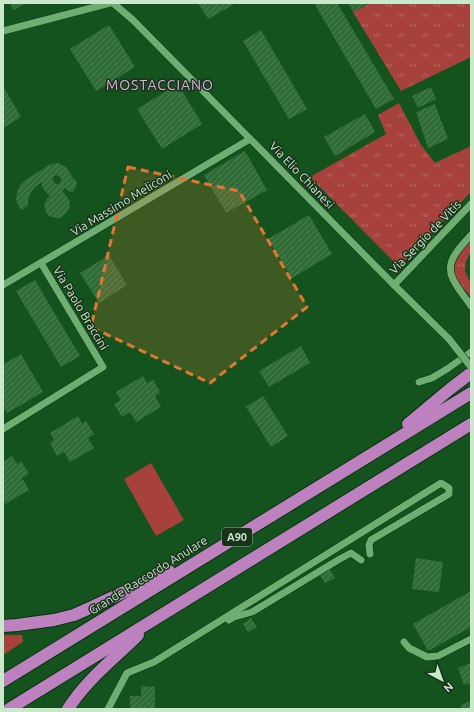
<svg xmlns="http://www.w3.org/2000/svg" width="474" height="712" viewBox="0 0 474 712" font-family="Ubuntu,sans-serif">
<style>
.green{fill:#a6413c}
.park{fill:url(#park-tufts)}
.building{fill:url(#building-hatch);fill-rule:evenodd}
.lines{fill:none;stroke-linecap:round;stroke-linejoin:round}
.minor-casing{stroke:#04360d;stroke-width:8}
.highway-casing{stroke:#04360d;stroke-width:14}
.minor{stroke:#6fad73;stroke-width:7}
.highway{stroke:#be81c0;stroke-width:12}
.minor-bridge-casing{stroke:#04360d;stroke-width:8;stroke-linecap:butt}
.minor-bridge{stroke:#6fad73;stroke-width:7}
.marked{fill:#e27632;fill-opacity:0.2;stroke:#e27632;stroke-width:3;stroke-dasharray:8 5;stroke-linejoin:round}
.labels{text-anchor:middle;dominant-baseline:central;stroke-width:3;stroke-linejoin:round;paint-order:stroke}
.shield{fill:#19321b;stroke:#94b296;stroke-width:1}
.shield-label{font-size:11px;font-weight:bold;fill:#c9e9ca}
.street-label{font-size:12px;fill:#c9e9ca;stroke:#19321b}
.quarter-label{font-size:14px;letter-spacing:1px;fill:#e2aae3;stroke:#19321b}
</style>
<defs>
<pattern id="park-tufts" width="24" height="20" patternUnits="userSpaceOnUse"><rect width="24" height="20" fill="#a6413c"/><path d="M3 7l-1-3M5 7V3M7 7l1-3M15 17l-1-3M17 17v-4M19 17l1-3" fill="none" stroke="#b56660"/></pattern>
<pattern id="building-hatch" width="6" height="6" patternUnits="userSpaceOnUse"><rect width="6" height="6" fill="#306c36"/><path d="M-1 1l2-2M0 6l6-6M5 7l2-2" fill="none" stroke="#4d8152"/></pattern>
</defs>
<rect width="100%" height="100%" fill="#14531e"/>
<g class="green">
<polygon points="151,463 184,520 156,536 124,479"/>
<polygon points="3,635 22,635 23,642 3,655"/>
</g>
<g class="park">
<polygon points="371,3 471,3 471,57 401,91 353,12"/>
<polygon points="399,103 421,145 435,163 471,146 471,192 399,267 310,177 386,134 378,115"/>
<path d="M471,241V251L466,261L465,271L471,284V297C466,291 460,284 456,277C450,263 463,250 471,241Z"/>
</g>
<g class="building">
<polygon points="10,3 27,3 13,10"/>
<polygon points="198,3 236,3 208,19"/>
<polygon points="314,3 337,3 394,99 376,109"/>
<polygon points="348,3 369,3 353,12"/>
<polygon points="109,25 135,67 96,91 70,49"/>
<polygon points="261,30 307,109 289,119 243,41"/>
<polygon points="178,84 202,124 162,149 137,109"/>
<polygon points="3,86 21,117 3,128"/>
<polygon points="431,87 436,99 418,108 412,96"/>
<polygon points="435,104 448,139 428,148 416,112"/>
<polygon points="365,114 375,132 335,156 324,137"/>
<polygon points="245,151 267,190 226,213 204,175"/>
<path d="M58,163L66,167L70,172L73,179H75L77,183L75,189L72,192L68,191L65,188L62,191L68,198L70,202L69,209L66,213L60,218H56L49,216L46,212L44,204L47,199L50,196L45,191L42,186V182L35,187L31,192L28,200V206L21,210L17,203L16,198L18,190L21,184L27,179L49,165ZM57,175L61,178V181L59,184H56L53,181V178L54,176Z"/>
<polygon points="309,215 332,254 292,278 268,239"/>
<polygon points="109,255 127,285 99,303 80,273"/>
<polygon points="35,280 80,356 61,367 16,291"/>
<polygon points="301,346 310,363 269,387 259,371"/>
<polygon points="21,354 43,392 7,413 3,406 3,365"/>
<polygon points="143,376 147,383 153,380 160,392 155,396 161,407 136,422 130,412 122,417 114,404 121,400 116,392"/>
<polygon points="263,396 288,436 271,447 246,407"/>
<polygon points="78,416 82,424 86,421 94,434 88,438 94,448 70,462 64,452 57,456 50,443 54,440 50,433"/>
<polygon points="12,456 17,464 21,461 29,474 22,478 29,490 5,504 3,502 3,462"/>
<polygon points="416,558 443,562 439,592 412,589"/>
<polygon points="329,568 335,578 325,583 319,574"/>
<polygon points="471,591 471,627 428,651 413,624"/>
<polygon points="251,618 257,627 248,632 243,624"/>
<polygon points="471,663 471,683 464,685 458,668"/>
<polygon points="141,686 155,687 155,709 130,709 130,696 141,696"/>
<polygon points="471,701 471,709 462,709 461,705"/>
</g>
<g class="lines">
<g class="minor-casing">
<g id="minor">
<polyline points="113,3 133,20 394,285 449,339"/>
<polyline points="3,31 110,3"/>
<path d="M471,235C460,247 444,262 453,279C457,288 465,297 471,306"/>
<polyline points="3,285 250,139"/>
<polyline points="394,285 471,204"/>
<polyline points="419,382 432,378 447,369 471,352"/>
<polyline points="3,429 103,367 41,263"/>
<polyline points="229,620 234,617 252,612 338,560 351,553 361,560"/>
<polyline points="404,642 409,648 427,657 438,656 471,639"/>
<polyline points="108,709 127,673 154,662 441,483 449,488 449,494 371,540 369,545 370,554"/>
</g>
</g>
<g class="highway-casing">
<g id="highway">
<polyline points="408,424 450,389 471,373"/>
<polyline points="3,626 17,625 54,620 74,615 92,607 169,571"/>
<polyline points="3,681 471,393"/>
<polyline points="9,709 471,424"/>
<path d="M68,709C86,680 114,659 138,635"/>
</g>
</g>
<use href="#minor" class="minor"/>
<use href="#highway" class="highway"/>
<g class="minor-bridge-casing">
<polyline id="minor-bridge" points="449,339 471,367"/>
</g>
<use href="#minor-bridge" class="minor-bridge"/>
</g>
<path class="marked" d="M128,167L239,191L307,307L210,383L91,327Z"/>
<g class="labels">
<rect class="shield" x="222" y="528" width="30" height="18" rx="3"/>
<g class="shield-label">
<text x="237" y="537">A90</text>
</g>
<g class="street-label">
<text transform="translate(302 175) rotate(46)">Via Elio Chianesi</text>
<text transform="translate(121 203) rotate(-31)">Via Massimo Meliconi</text>
<text transform="translate(425 237) rotate(-46)">Via Sergio de Vitis</text>
<text transform="translate(81 308) rotate(59)">Via Paolo Braccini</text>
<text transform="translate(148 575) rotate(-32)">Grande Raccordo Anulare</text>
</g>
<g class="quarter-label">
<text x="160" y="85">MOSTACCIANO</text>
</g>
</g>
<rect width="474" height="712" fill="none" stroke="#c9e9ca" stroke-width="8"/>
<g transform="translate(442 680) rotate(139)" stroke="#19321b" stroke-width="3" paint-order="stroke">
<path d="M0-3L7 15L0 10L-7 15Z" fill="#c9e9ca"/>
<text y="-6" font-size="11" font-weight="bold" text-anchor="middle" fill="#c9e9ca">N</text>
</g>
</svg>
